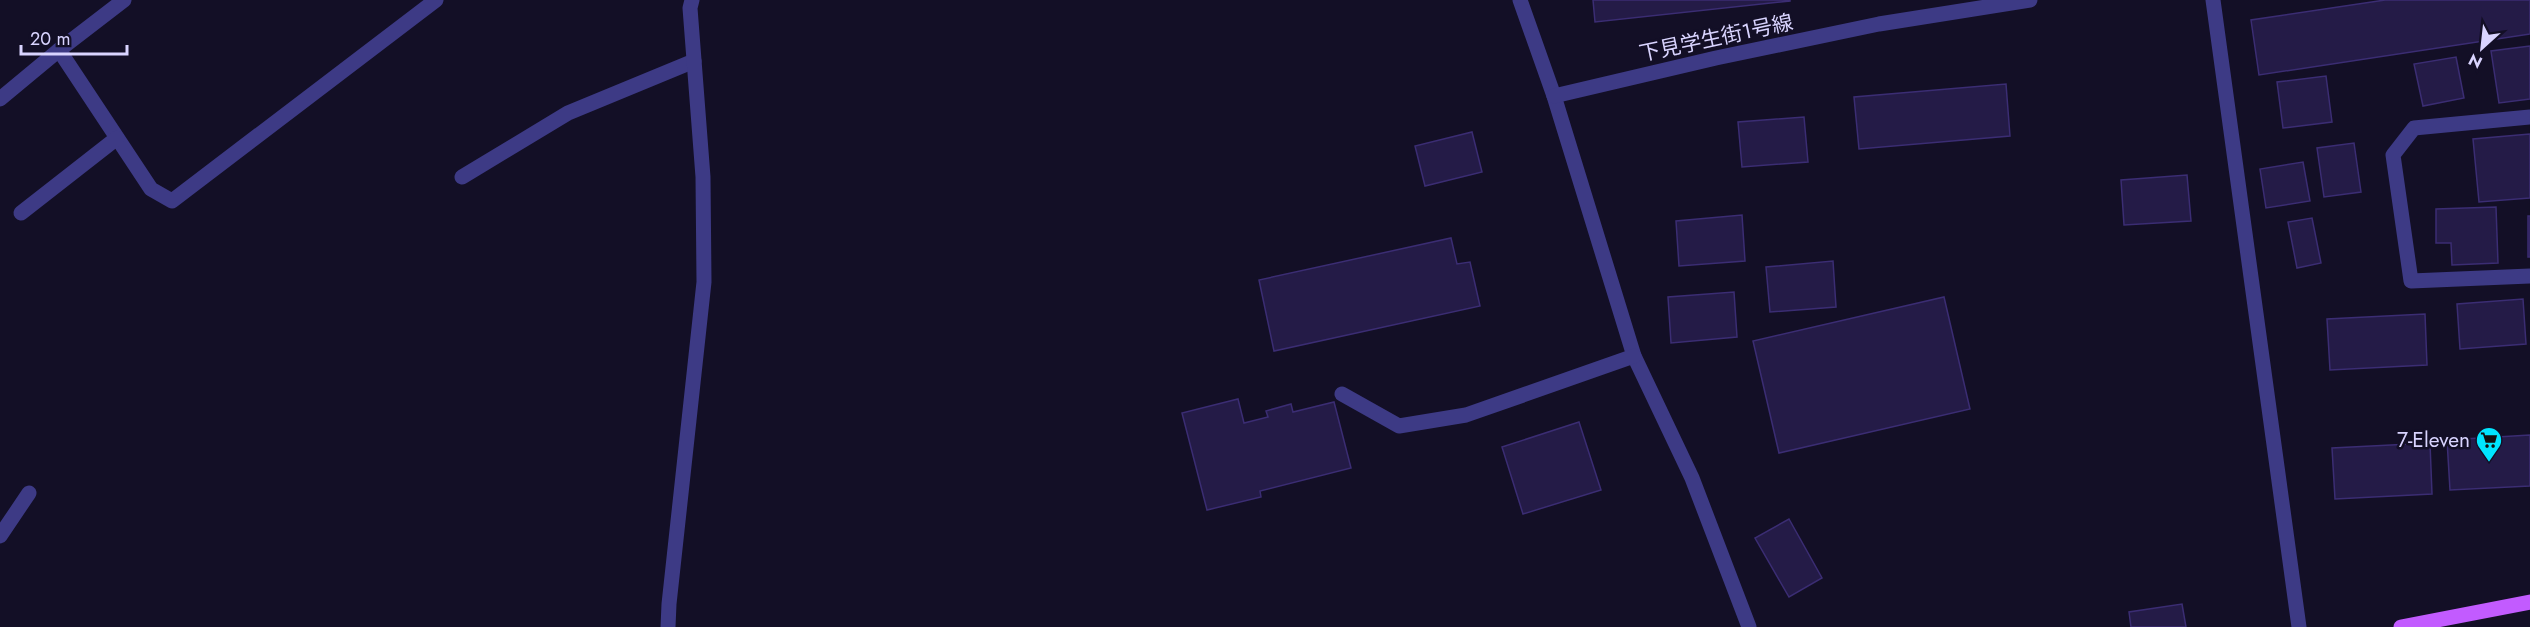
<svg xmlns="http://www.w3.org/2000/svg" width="2530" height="627" viewBox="0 0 2530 627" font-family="Jost,'Noto Sans JP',sans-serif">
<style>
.building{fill:#241b47;stroke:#3b2d73;stroke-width:1.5}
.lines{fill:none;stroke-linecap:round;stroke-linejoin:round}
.minor{stroke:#3d3a85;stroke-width:15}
.major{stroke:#c25bff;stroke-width:15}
.labels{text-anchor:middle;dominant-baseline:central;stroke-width:5;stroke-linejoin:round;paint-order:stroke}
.street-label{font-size:21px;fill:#d9d4ff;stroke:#130f26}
.poi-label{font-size:21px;fill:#d9d4ff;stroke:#130f26;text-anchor:end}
</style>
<rect width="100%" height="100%" fill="#130f26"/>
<g class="building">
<polygon points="1593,0 1790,0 1790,1 1595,22"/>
<polygon points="2385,0 2530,0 2530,34 2259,75 2251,20"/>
<polygon points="2530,46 2530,99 2499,103 2491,51"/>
<polygon points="2456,57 2464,98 2423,106 2414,64"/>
<polygon points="2326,76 2332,122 2283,128 2277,82"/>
<polygon points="2006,84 2010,136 1859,149 1854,97"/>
<polygon points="1804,117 1808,162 1742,167 1738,122"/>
<polygon points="1472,132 1482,172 1425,186 1415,146"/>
<polygon points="2530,134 2530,198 2479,202 2473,139"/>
<polygon points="2354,143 2361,192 2324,197 2317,148"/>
<polygon points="2303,162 2310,201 2266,208 2260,169"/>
<polygon points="2187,175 2191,221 2124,225 2121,180"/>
<polygon points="2496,207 2498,263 2452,265 2451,243 2436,243 2436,209"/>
<polygon points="1742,215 1745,261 1679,266 1676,221"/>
<rect x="2528" y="216" width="2" height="41"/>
<polygon points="2312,218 2321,263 2297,268 2288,222"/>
<polygon points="1451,238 1457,264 1470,262 1480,306 1274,351 1259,280"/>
<polygon points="1833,261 1836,307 1770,312 1766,267"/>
<polygon points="1734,292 1737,337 1671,343 1668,297"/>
<polygon points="1944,297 1970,409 1779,453 1753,341"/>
<polygon points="2523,299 2526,344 2460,349 2457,304"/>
<polygon points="2425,314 2427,365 2330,370 2327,319"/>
<polygon points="1238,399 1244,423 1268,417 1266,411 1291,404 1293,412 1334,402 1351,468 1260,491 1261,497 1207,510 1182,413"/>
<polygon points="1579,422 1601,490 1523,514 1502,447"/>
<polygon points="2530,435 2530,486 2450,490 2447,440"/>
<polygon points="2430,443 2432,494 2335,499 2332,448"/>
<polygon points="1789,519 1822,578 1789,597 1755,538"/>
<polygon points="2182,604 2186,627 2131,627 2129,612"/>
</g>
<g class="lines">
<g class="minor">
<polyline points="124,0 59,50 151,189 172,201 436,0"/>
<polyline points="1520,0 1554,96 1634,356 1692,478 1749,627"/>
<polyline points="2213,0 2299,627"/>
<polyline points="1554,96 1716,58 1879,24 2030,0"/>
<polyline points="0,99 59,50"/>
<polyline points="2530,117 2414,128 2393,155 2411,281 2530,276"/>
<polyline points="462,177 568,113 694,61"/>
<polyline points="21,213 117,138"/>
<polyline points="1342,394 1399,426 1466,415 1634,356"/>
<polyline points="0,536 29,493"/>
<polyline points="668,627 669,604 704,282 703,177 690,8 692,0"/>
</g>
<polyline class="major" points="2401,627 2530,602"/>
</g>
<defs>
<g id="supermarket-pin" transform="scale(1.35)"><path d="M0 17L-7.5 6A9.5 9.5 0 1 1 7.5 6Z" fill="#00e5ff" stroke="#130f26"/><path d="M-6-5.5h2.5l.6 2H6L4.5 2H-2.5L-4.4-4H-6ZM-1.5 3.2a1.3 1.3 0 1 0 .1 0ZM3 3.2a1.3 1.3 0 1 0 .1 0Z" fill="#111"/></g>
</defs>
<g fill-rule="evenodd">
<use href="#supermarket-pin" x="2489" y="440"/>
</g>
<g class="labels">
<g class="street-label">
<text transform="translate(1716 38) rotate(-12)">下見学生街1号線</text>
</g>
<g class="poi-label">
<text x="2470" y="440">7-Eleven</text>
</g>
</g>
<g transform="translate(2482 48) rotate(207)" stroke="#130f26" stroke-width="4.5" paint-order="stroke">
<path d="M0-4.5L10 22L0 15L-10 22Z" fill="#d9d4ff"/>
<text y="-9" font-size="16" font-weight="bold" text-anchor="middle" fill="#d9d4ff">N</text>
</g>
<path d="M21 45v9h106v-9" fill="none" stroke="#d9d4ff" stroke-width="3"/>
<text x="30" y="45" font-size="18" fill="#d9d4ff" stroke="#130f26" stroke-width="4.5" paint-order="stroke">20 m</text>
</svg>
